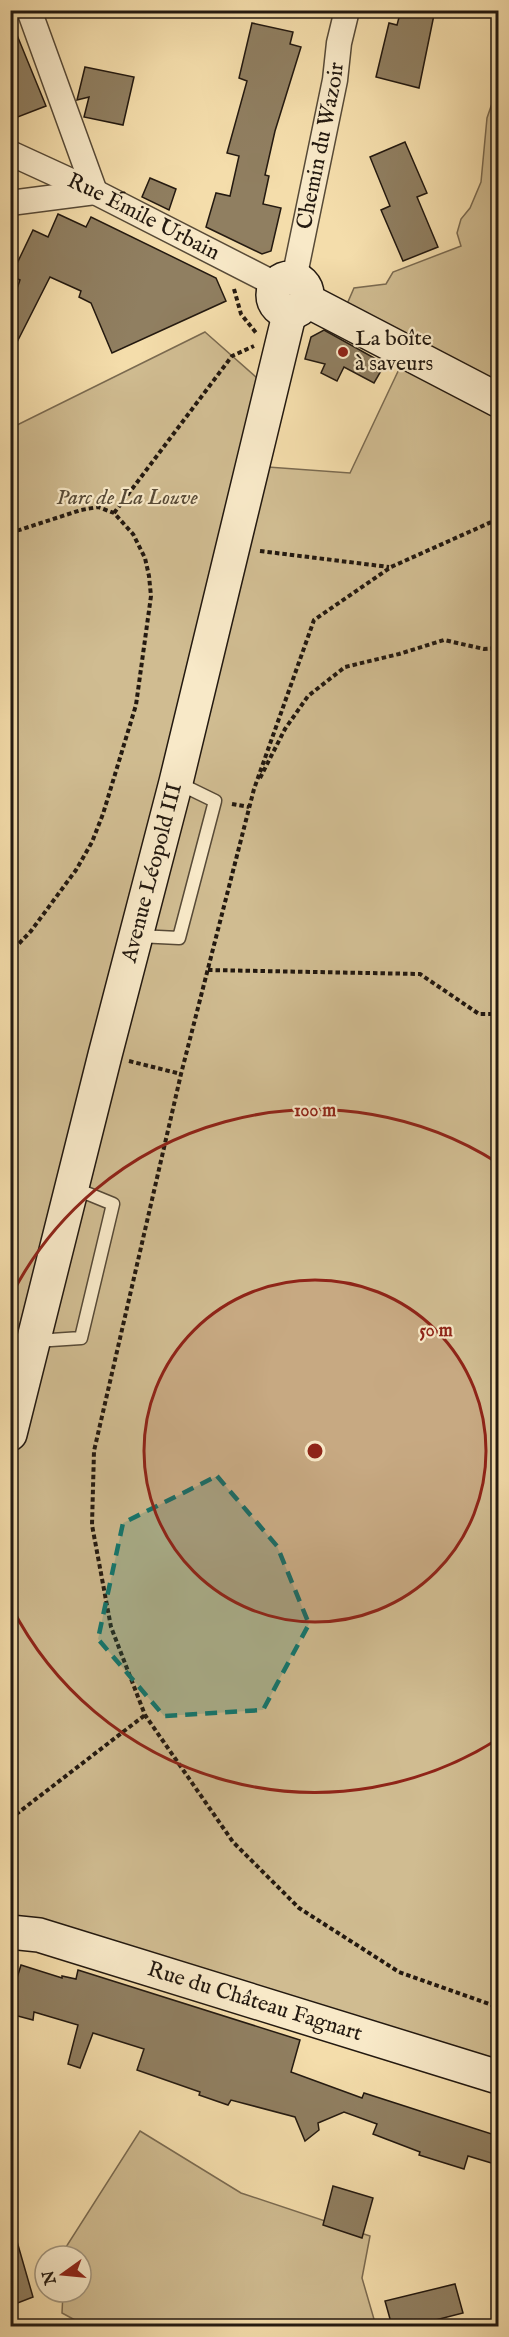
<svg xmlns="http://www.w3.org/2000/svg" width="509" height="2337" viewBox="0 0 509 2337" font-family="'IM FELL English',serif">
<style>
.green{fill:#d0bc91;stroke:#7a6a50;stroke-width:1.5}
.building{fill:#907f61;stroke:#231910;stroke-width:1.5}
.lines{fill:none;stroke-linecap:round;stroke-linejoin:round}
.lane-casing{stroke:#574a37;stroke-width:15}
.street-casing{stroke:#574a37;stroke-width:27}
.secondary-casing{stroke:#231910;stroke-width:36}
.path{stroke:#231910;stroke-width:4;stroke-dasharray:4.5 3;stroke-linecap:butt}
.lane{stroke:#f8e9c8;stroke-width:12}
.street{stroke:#f8e9c8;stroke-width:24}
.secondary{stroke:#f8e9c8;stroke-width:33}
.marked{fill:#0f766e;fill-opacity:0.2;stroke:#0f766e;stroke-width:4.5;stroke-dasharray:12 8;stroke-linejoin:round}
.ring{fill:none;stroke:#8f2418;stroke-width:3}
.poi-dot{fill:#8f2418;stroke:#f8e9c8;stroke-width:2}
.labels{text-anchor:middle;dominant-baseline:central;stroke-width:4.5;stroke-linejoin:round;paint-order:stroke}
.street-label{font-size:22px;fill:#231910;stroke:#f8e9c8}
.poi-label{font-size:22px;fill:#231910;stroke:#f8e9c8;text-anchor:start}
.park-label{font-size:22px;font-style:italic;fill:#574a37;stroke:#f8e9c8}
.centre{fill:#8f2418;stroke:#f8e9c8;stroke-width:3}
.ring-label{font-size:18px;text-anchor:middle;font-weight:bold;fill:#8f2418;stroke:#f8e9c8;stroke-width:4.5;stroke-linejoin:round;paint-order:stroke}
</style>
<rect width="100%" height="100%" fill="#f4ddab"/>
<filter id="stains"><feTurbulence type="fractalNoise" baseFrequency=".00333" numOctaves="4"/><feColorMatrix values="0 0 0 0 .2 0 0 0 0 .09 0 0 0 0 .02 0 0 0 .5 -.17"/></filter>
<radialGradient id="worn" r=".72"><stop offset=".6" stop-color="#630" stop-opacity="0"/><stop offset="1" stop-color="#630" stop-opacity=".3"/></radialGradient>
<g class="green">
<polygon points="498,86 498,400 341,318 354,288 386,284 393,272 461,246 457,233 461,219 470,208 481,182 487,118"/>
<polygon points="205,332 256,377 273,382 253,466 350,473 401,365 498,414 498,2077 10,1932 11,428"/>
<polygon points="140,2131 241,2193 370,2236 362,2278 376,2326 86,2326 62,2313 63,2292 81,2292 81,2256 65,2256 66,2247"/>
</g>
<g class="building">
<polygon points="401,10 435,10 419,88 376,77 389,23 397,25"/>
<polygon points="10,18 46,106 10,120"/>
<polygon points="252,23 293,32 290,44 301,47 275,131 265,175 269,176 263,204 281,208 271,251 262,254 206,227 216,193 230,196 239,156 227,153 247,81 239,78"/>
<polygon points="85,67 134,77 123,125 84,117 89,97 77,100"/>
<polygon points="405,142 427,193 417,197 438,247 403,261 381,210 390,206 370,157"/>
<polygon points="150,178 176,189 169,210 142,197"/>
<polygon points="58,214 86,227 91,217 216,278 226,301 112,353 91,303 79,297 81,291 50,277 10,356 10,309 20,280 11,276 33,230 48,237"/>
<polygon points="324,330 385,364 374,383 344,367 337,381 321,373 325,364 305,359 311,337"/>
<polygon points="21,1965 62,1978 62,1976 76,1979 78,1970 300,2040 291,2072 362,2098 364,2093 498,2136 498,2165 468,2156 464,2169 419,2155 420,2152 373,2134 377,2124 344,2112 318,2123 319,2130 305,2141 295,2117 231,2100 228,2105 199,2095 200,2092 137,2070 144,2049 93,2033 80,2068 68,2064 78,2025 34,2012 33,2020 10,2014 10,1979 16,1981"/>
<polygon points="333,2186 373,2198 362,2238 323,2225"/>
<polygon points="16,2238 33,2297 10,2306 10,2239"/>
<polygon points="455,2284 463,2313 412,2326 392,2326 385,2301"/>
</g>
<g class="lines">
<g class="lane-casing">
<g id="lane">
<polyline points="138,936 179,938 215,801 176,782"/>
<polyline points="36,1341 81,1338 113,1204 74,1188"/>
</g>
</g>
<g class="street-casing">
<g id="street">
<polyline points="29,10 95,192"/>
<path id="s1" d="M10,153L95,192L277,285"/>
<polyline points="10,203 95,192"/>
<path id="s2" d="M294,279L335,80L339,43L347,10"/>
</g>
</g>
<g class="secondary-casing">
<g id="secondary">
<circle cx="290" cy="295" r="17"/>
<polyline points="306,300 498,400"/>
<path id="s3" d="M10,1434L105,1055L176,782L290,311"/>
<path id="s4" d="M10,1932L39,1935L498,2077"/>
</g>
</g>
<g class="path">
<polyline points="234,289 241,314 257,334"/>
<polyline points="114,513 232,356 254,346"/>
<polyline points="498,519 391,567 314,620 254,789 181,1074 94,1451 92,1525 111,1627 145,1715 233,1842 299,1908 399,1972 498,2007"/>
<polyline points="10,533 81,510 98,507 114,513 133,534 145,558 149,576 151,596 136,705 103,814 92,842 76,870 31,931 10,953"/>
<polyline points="260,551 389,567"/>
<polyline points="260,778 285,729 308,696 345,667 399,654 444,640 484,649 498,648"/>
<polyline points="232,804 249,807"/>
<polyline points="208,970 420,974 479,1014 498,1014"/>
<polyline points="129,1061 181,1074"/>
<polyline points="10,1819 145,1715"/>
</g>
<use href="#lane" class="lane"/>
<use href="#street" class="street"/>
<use href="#secondary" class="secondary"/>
</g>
<path class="marked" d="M217,1476L277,1546L309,1624L263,1710L164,1716L98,1639L123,1523Z"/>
<circle cx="315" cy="1451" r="171" fill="#8f2418" fill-opacity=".12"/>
<g class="ring">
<circle cx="315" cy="1451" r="171"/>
<path d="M498 1739A341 341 0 0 1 11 1606M11 1296A341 341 0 0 1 498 1163"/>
</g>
<circle class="poi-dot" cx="343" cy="352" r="6"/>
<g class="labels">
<g class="street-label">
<text stroke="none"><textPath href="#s2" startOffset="136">Chemin du Wazoir</textPath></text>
<text stroke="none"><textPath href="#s1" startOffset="148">Rue Émile Urbain</textPath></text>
<text stroke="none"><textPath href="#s3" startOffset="579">Avenue Léopold III</textPath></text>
<text stroke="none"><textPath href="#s4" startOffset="255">Rue du Château Fagnart</textPath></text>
</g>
<g class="poi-label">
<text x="355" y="339">La boîte<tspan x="355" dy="25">à saveurs</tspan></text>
</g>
<g class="park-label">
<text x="127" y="498">Parc de La Louve</text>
</g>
</g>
<circle cx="315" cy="1451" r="9" class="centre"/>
<g class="ring-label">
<text x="315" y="1116">100 m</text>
<text x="436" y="1336">50 m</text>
</g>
<rect width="509" height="2337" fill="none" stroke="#f4ddab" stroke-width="36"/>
<rect x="12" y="12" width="485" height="2313" fill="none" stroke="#231910" stroke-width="3"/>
<rect x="18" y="18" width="473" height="2301" fill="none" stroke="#231910" stroke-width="1.5"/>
<g transform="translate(63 2274) rotate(255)"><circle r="28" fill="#f8e9c8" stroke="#a3967e" stroke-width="1.5"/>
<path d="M0-4.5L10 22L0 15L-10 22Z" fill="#8f2418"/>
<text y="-9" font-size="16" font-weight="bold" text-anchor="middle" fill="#231910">N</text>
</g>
<rect width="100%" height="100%" filter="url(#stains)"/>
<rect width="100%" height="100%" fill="url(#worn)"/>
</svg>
